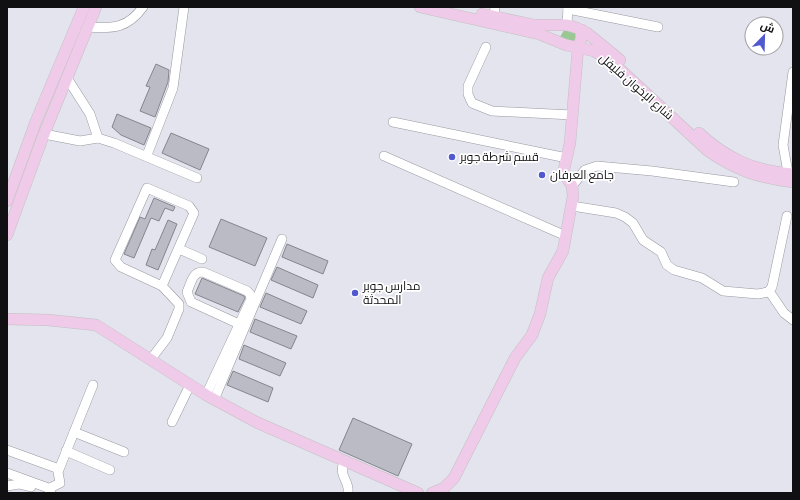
<svg xmlns="http://www.w3.org/2000/svg" width="800" height="500" viewBox="0 0 800 500" font-family="'Sofia Sans Condensed',Cairo,sans-serif">
<style>
.green{fill:#9ac895}
.building{fill:#babbc4;stroke:#84858d}
.lines{fill:none;stroke-linecap:round;stroke-linejoin:round}
.minor-casing{stroke:#9899a1;stroke-width:10}
.major-casing{stroke:#c1c1c2;stroke-width:12}
.minor{stroke:#fff;stroke-width:9}
.major{stroke:#f0cae9;stroke-width:11}
.poi-dot{fill:#5159cf;stroke:#fff;stroke-width:1.5}
.labels{text-anchor:middle;dominant-baseline:central;stroke-width:3.5;stroke-linejoin:round;paint-order:stroke}
.street-label{font-size:12px;fill:#101013;stroke:#fff}
.poi-label{font-size:12px;fill:#101013;stroke:#fff;text-anchor:start}
</style>
<rect width="100%" height="100%" fill="#e3e4ed"/>
<polygon class="green" points="564,30 575,32 576,38 574,42 560,37"/>
<g class="building">
<polygon points="156,64 169,70 168,82 155,117 140,111 150,87 146,86"/>
<polygon points="117,114 151,128 144,145 121,135 112,127"/>
<polygon points="171,133 209,149 200,170 162,153"/>
<polygon points="154,198 175,207 173,211 165,208 159,221 151,218 134,258 124,254 140,217 145,219"/>
<polygon points="221,219 267,238 255,266 209,247"/>
<polygon points="168,220 177,224 158,270 146,265 152,249 155,250"/>
<polygon points="287,244 328,261 323,274 282,257"/>
<polygon points="277,267 318,285 313,298 271,280"/>
<polygon points="202,278 244,296 245,298 238,312 195,294"/>
<polygon points="266,293 307,311 301,324 260,307"/>
<polygon points="255,319 297,336 291,349 250,332"/>
<polygon points="244,345 286,363 280,376 239,359"/>
<polygon points="233,371 273,388 268,402 227,385"/>
<polygon points="353,418 412,444 398,476 339,450"/>
</g>
<g class="lines">
<g class="minor-casing">
<g id="minor">
<polyline points="568,9 658,27"/>
<polyline points="494,16 495,7"/>
<polyline points="567,25 568,7"/>
<path d="M88,27C113,29 128,28 143,7"/>
<polyline points="486,47 468,86 468,94 472,103 492,111 572,115"/>
<polyline points="67,78 90,114 98,138"/>
<polyline points="393,122 567,158"/>
<polyline points="44,134 80,141 98,138 114,143 197,178"/>
<polyline points="147,155 173,88 184,7"/>
<polyline points="384,156 566,236"/>
<polyline points="789,178 783,145 793,72"/>
<polyline points="572,186 585,170 597,166 652,171 734,182"/>
<polyline points="572,206 616,213 625,217 633,223 643,240 661,252 667,265 674,270 702,278 723,291 758,294 768,292 772,287 787,216"/>
<polyline points="179,249 202,259"/>
<polyline points="769,291 784,313 793,320"/>
<polyline points="151,359 167,338 179,309 179,304 162,286 121,267 115,260 147,188 189,206 194,213 162,286"/>
<path d="M206,395L251,299L250,294L247,291L203,272C193,271 191,283 187,292L191,302L239,324"/>
<polyline points="214,400 282,239"/>
<polyline points="172,422 190,385"/>
<polyline points="74,432 124,452"/>
<polyline points="7,450 59,469"/>
<polyline points="66,451 110,470"/>
<path d="M344,462C338,477 350,480 348,493"/>
<polyline points="7,473 51,489"/>
<polyline points="7,486 19,484 31,487"/>
<polyline points="49,493 52,487 60,483 58,472 93,385"/>
</g>
</g>
<g class="major-casing">
<g id="major">
<path d="M420,7L539,34L566,45L594,51L611,61L707,150C735,170 759,178 793,182"/>
<polyline points="482,14 534,25 567,25 577,28 587,33 620,60"/>
<path d="M699,133C727,159 754,171 793,174"/>
<polyline points="7,201 36,121 84,7"/>
<polyline points="7,235 44,134 96,7"/>
<polyline points="7,319 48,320 96,325 206,395 256,422 418,493"/>
<polyline points="432,493 444,488 454,478 515,358 532,335 540,314 548,278 563,251 573,196 572,186 565,175 564,169 570,143 578,48 581,39 582,30"/>
</g>
</g>
<use href="#minor" class="minor"/>
<use href="#major" class="major"/>
</g>
<g class="poi-dot">
<circle cx="452" cy="157" r="4"/>
<circle cx="542" cy="175" r="4"/>
<circle cx="355" cy="293" r="4"/>
</g>
<g class="labels">
<g class="street-label">
<text transform="translate(636 87) rotate(41)">شارع الإخوان فليفل</text>
</g>
<g class="poi-label">
<text x="460" y="157">قسم شرطة جوبر</text>
<text x="550" y="175">جامع العرفان</text>
<text x="363" y="286">مدارس جوبر<tspan x="363" dy="14">المحدثة</tspan></text>
</g>
</g>
<rect width="800" height="500" fill="none" stroke="#101013" stroke-width="16"/>
<g transform="translate(764 36) rotate(23)"><circle r="19" fill="#ffffff" stroke="#9f9fa1"/>
<path d="M0-3L7 15L0 10L-7 15Z" fill="#5159cf"/>
<text y="-6" font-size="11" font-weight="bold" text-anchor="middle" fill="#101013">ش</text>
</g>
</svg>
